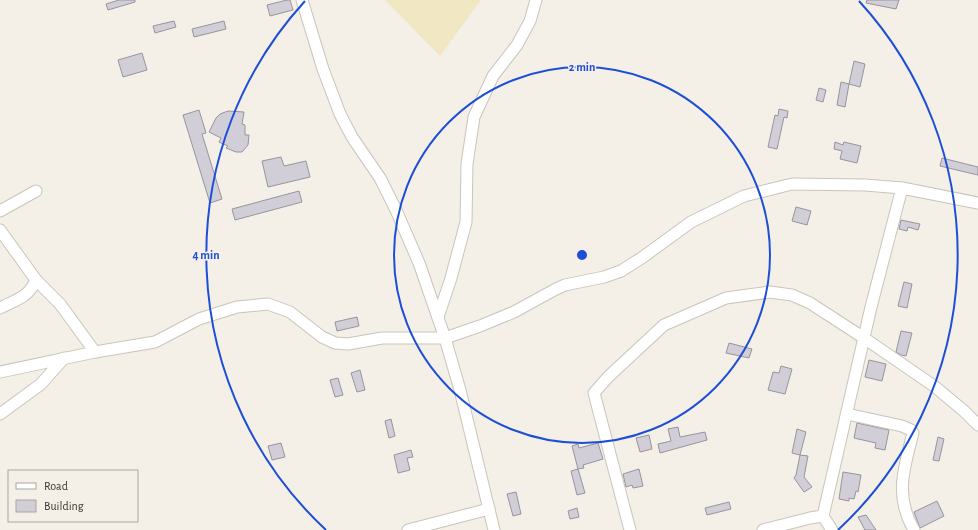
<svg xmlns="http://www.w3.org/2000/svg" width="978" height="530" viewBox="0 0 978 530" font-family="'Alegreya Sans',sans-serif">
<style>
.sand{fill:#f1e7c2}
.building{fill:#d1ced8;stroke:#97949d}
.lines{fill:none;stroke-linecap:round;stroke-linejoin:round}
.minor-casing{stroke:#c8c5bb;stroke-width:13}
.minor{stroke:#fff;stroke-width:11}
.ring{fill:none;stroke:#1d4ed8;stroke-width:2}
.centre{fill:#1d4ed8;stroke:#f4f0e7;stroke-width:2}
.ring-label{font-size:12px;text-anchor:middle;font-weight:bold;fill:#1d4ed8;stroke:#f4f0e7;stroke-width:3;stroke-linejoin:round;paint-order:stroke}
</style>
<rect width="100%" height="100%" fill="#f4f0e7"/>
<polygon class="sand" points="385,0 481,0 440,56"/>
<g class="building">
<polygon points="119,0 135,0 135,2 108,10 106,4"/>
<polygon points="287,0 290,0 293,10 270,16 267,5"/>
<polygon points="867,0 899,0 896,9 866,3"/>
<polygon points="174,21 176,27 155,33 153,26"/>
<polygon points="224,21 226,29 194,37 192,29"/>
<polygon points="142,53 147,70 123,77 118,60"/>
<polygon points="854,61 865,64 860,87 849,84"/>
<polygon points="841,82 849,84 845,107 837,105"/>
<polygon points="819,88 826,90 823,102 816,100"/>
<polygon points="779,109 788,111 787,118 784,117 777,149 768,147 775,115 778,116"/>
<polygon points="199,110 206,133 202,134 222,199 210,203 183,115"/>
<polygon points="228,111 244,112 242,124 245,125 245,135 249,135 248,145 242,152 236,152 226,148 228,146 219,142 221,138 209,132 216,118 220,114"/>
<polygon points="835,142 843,145 844,142 861,146 857,163 840,159 842,151 834,149"/>
<polygon points="281,157 284,166 306,161 310,177 268,187 262,161"/>
<polygon points="942,158 978,167 978,175 940,166"/>
<polygon points="299,191 302,202 235,220 232,209"/>
<polygon points="796,207 811,211 807,225 792,221"/>
<polygon points="901,220 920,224 918,230 908,227 907,231 899,229"/>
<polygon points="904,282 912,284 907,308 898,306"/>
<polygon points="357,317 359,326 337,331 335,322"/>
<polygon points="901,331 912,333 906,356 901,355 896,352"/>
<polygon points="729,343 752,349 749,358 726,353"/>
<polygon points="869,360 886,364 882,381 865,377"/>
<polygon points="781,366 792,369 785,394 768,390 773,372 779,373"/>
<polygon points="360,370 365,390 357,392 351,373"/>
<polygon points="338,378 343,395 335,397 330,380"/>
<polygon points="391,419 395,436 389,438 385,421"/>
<polygon points="857,423 889,430 885,450 875,448 876,443 854,438"/>
<polygon points="678,427 680,437 705,432 707,440 660,453 658,444 671,441 668,429"/>
<polygon points="797,429 806,432 800,455 792,453"/>
<polygon points="649,435 652,449 640,452 636,438"/>
<polygon points="938,437 944,439 939,461 933,460"/>
<polygon points="281,443 285,457 272,460 268,446"/>
<polygon points="598,443 603,459 583,465 584,468 578,469 572,446 578,444 579,448"/>
<polygon points="411,450 413,457 407,458 410,470 398,473 394,455"/>
<polygon points="800,455 808,456 804,477 812,487 804,492 794,478 796,475"/>
<polygon points="578,469 585,493 577,495 571,471"/>
<polygon points="639,469 643,486 633,488 632,485 626,487 623,474"/>
<polygon points="843,472 861,475 858,492 856,491 854,499 849,498 849,501 839,499"/>
<polygon points="516,492 521,514 513,516 507,494"/>
<polygon points="937,501 944,516 920,528 914,512"/>
<polygon points="729,502 731,509 707,515 705,508"/>
<polygon points="577,508 579,517 570,519 568,511"/>
<polygon points="866,515 876,530 865,530 858,517"/>
</g>
<g class="lines">
<g class="minor-casing">
<g id="minor">
<polyline points="302,0 323,69 340,114 352,137 380,178 396,210 419,263 445,338 460,390 494,530"/>
<polyline points="0,211 36,191"/>
<polyline points="0,230 36,280 60,304 95,352"/>
<path d="M0,308C16,300 29,297 36,280"/>
<polyline points="438,317 451,278 466,222 467,164 474,117 493,76 517,45 530,21 536,0"/>
<polyline points="0,372 95,352 155,342 199,319 237,307 268,304 290,312 322,337 335,343 348,344 382,338 445,338 480,326 514,312 556,289 565,285 604,277 621,271 643,257 691,222 744,196 792,184 865,185 902,188 978,203"/>
<polyline points="0,414 41,384 64,358"/>
<path d="M847,414L902,426L911,430L913,433C904,468 894,496 914,530"/>
<polyline points="408,530 489,509"/>
<polyline points="630,530 594,393 608,377 664,325 726,298 770,292 792,295 810,303 864,338 934,386 964,411 978,425"/>
<polyline points="763,530 810,518 823,516"/>
<polyline points="832,530 823,516 871,307 902,188"/>
</g>
</g>
<use href="#minor" class="minor"/>
</g>
<g class="ring">
<circle cx="582" cy="255" r="188"/>
<path d="M326 530A376 376 0 0 1 305 1M859 1A376 376 0 0 1 838 530"/>
</g>
<circle cx="582" cy="255" r="6" class="centre"/>
<g class="ring-label">
<text x="582" y="71">2 min</text>
<text x="206" y="259">4 min</text>
</g>
<rect x="8" y="470" width="130" height="52" fill="#f4f0e7" stroke="#a9a69f"/>
<rect x="16" y="483" width="20" height="6" fill="#ffffff" stroke="#a9a69f"/>
<text x="44" y="490" font-size="12" fill="#393734">Road</text>
<rect x="16" y="500" width="20" height="12" fill="#d1ced8" stroke="#a9a69f"/>
<text x="44" y="510" font-size="12" fill="#393734">Building</text>
</svg>
